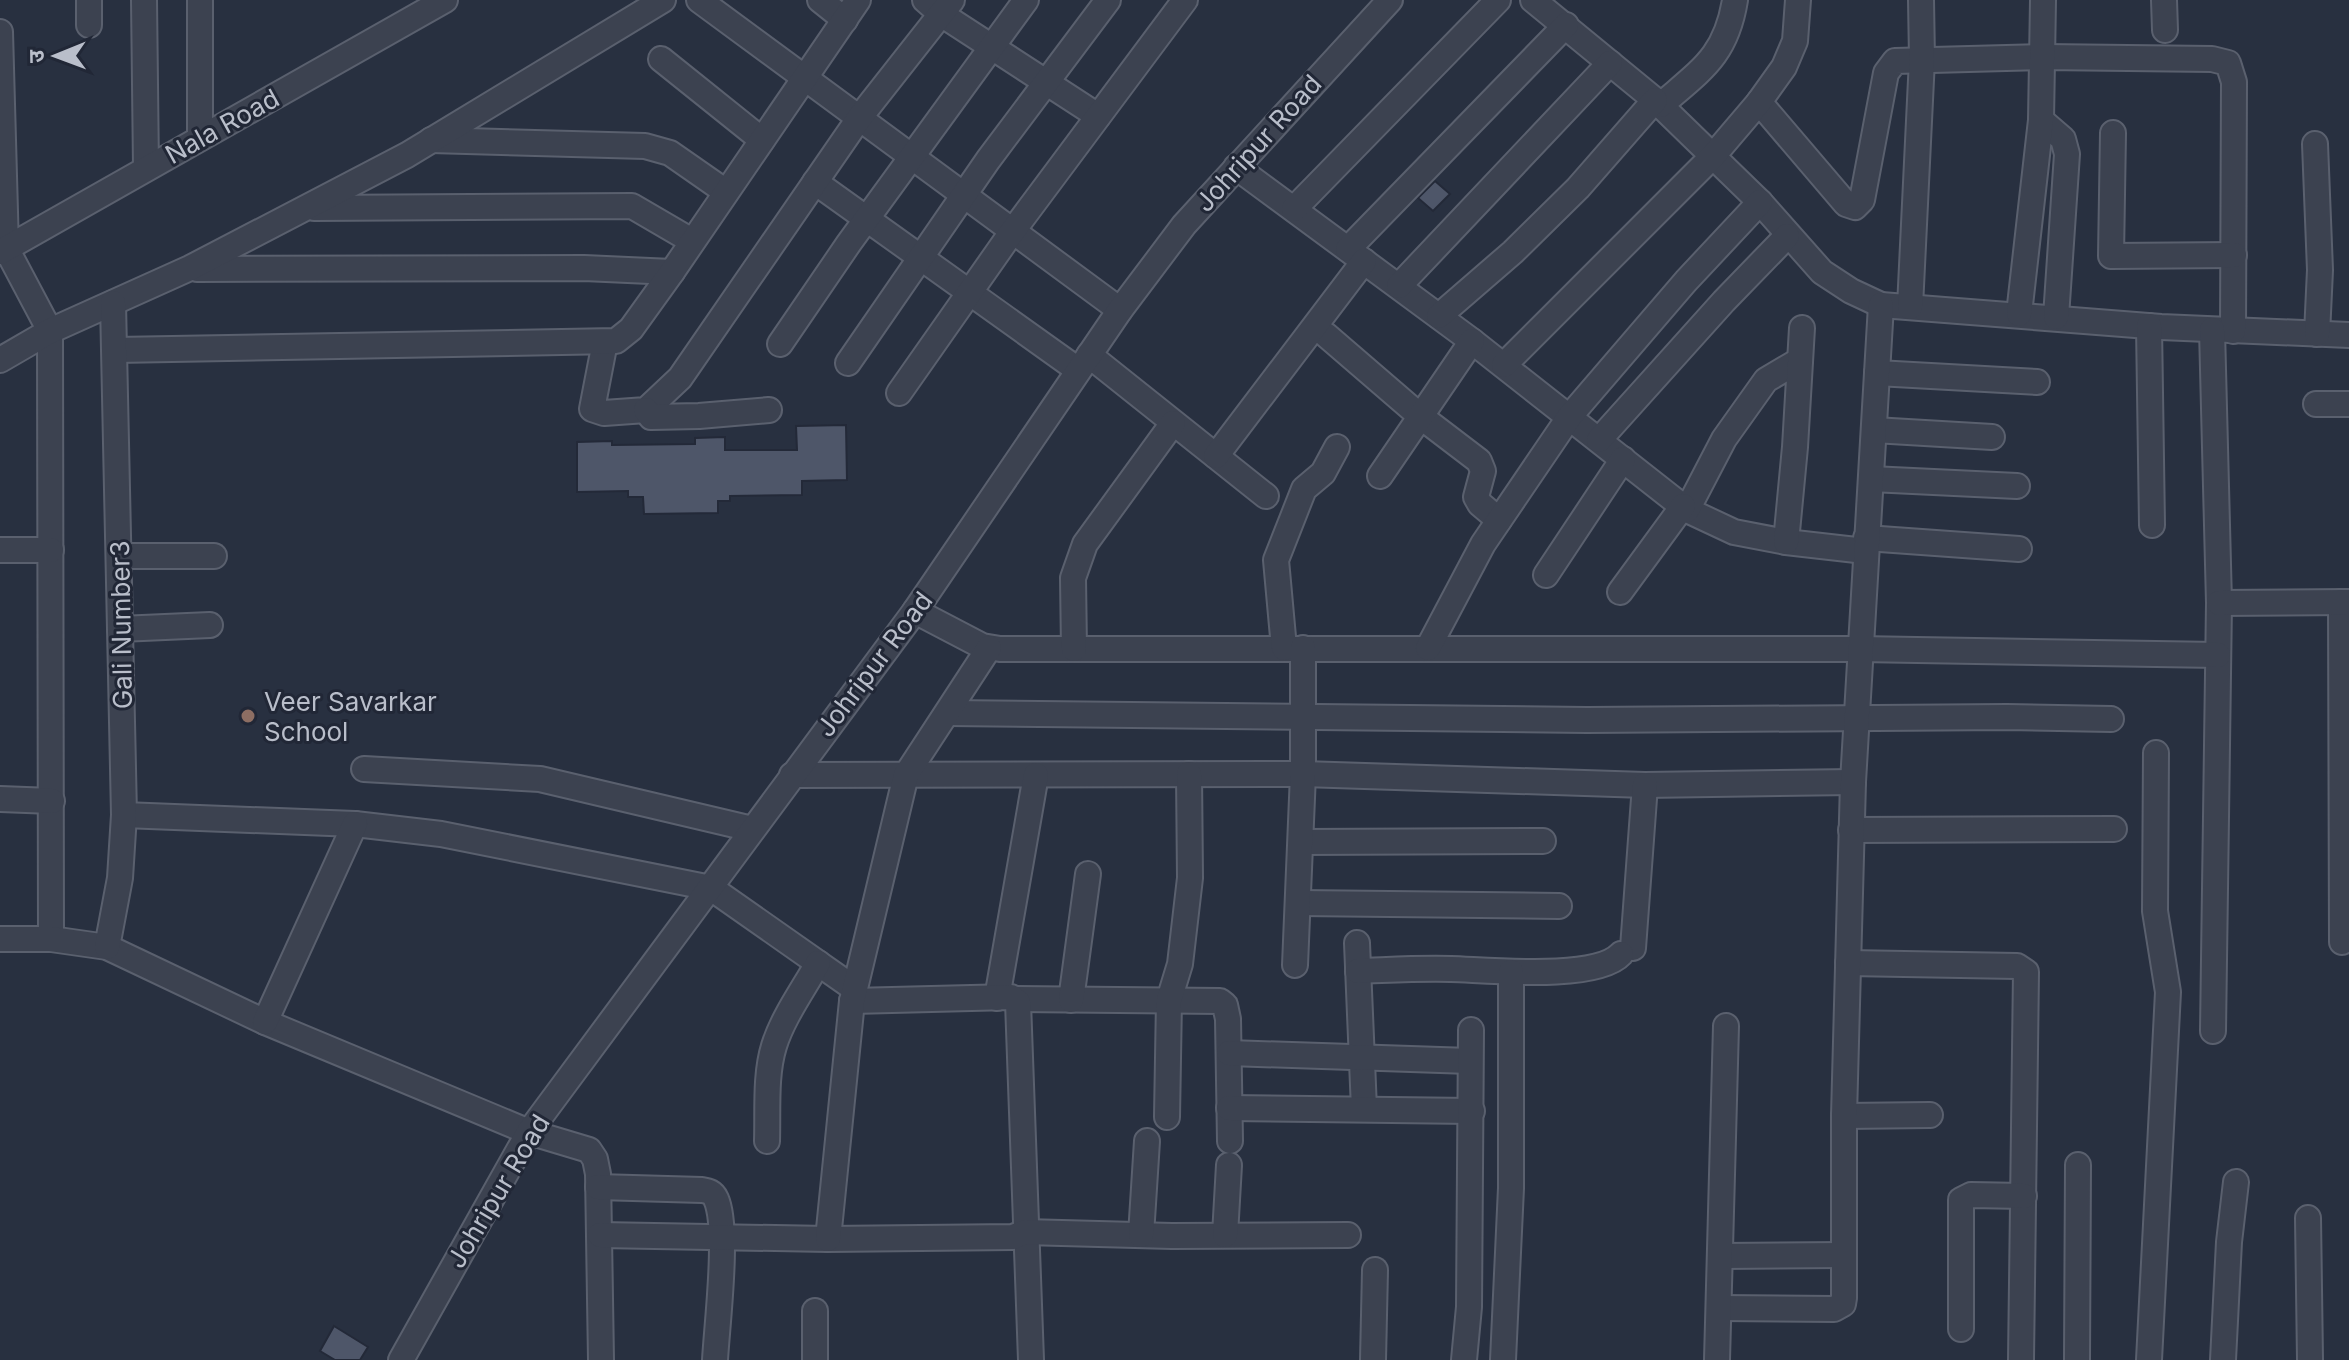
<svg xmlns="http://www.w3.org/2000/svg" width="2349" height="1360" viewBox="0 0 2349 1360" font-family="Inter,'Noto Sans Devanagari',sans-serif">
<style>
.building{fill:#4e5669;stroke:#232938;stroke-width:2}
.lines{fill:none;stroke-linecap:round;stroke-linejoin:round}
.minor-casing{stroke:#5a606e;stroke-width:28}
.minor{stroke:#3c4250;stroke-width:24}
.education-dot{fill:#8d6e63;stroke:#212736;stroke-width:3}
.labels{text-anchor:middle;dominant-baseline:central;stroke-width:6;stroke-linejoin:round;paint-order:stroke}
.street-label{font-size:26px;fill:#b9beca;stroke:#212736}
.poi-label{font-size:26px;fill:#b9beca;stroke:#212736;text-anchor:start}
</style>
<rect width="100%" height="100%" fill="#283040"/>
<g class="building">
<polygon points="1435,181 1450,194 1433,211 1418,198"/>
<polygon points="846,425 847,480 802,481 802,495 730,496 730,501 718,501 718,513 644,514 643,497 628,497 628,491 577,492 577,442 612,441 612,445 695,444 695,438 725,437 725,450 797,450 796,426"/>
<polygon points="334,1326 368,1347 360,1360 335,1360 320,1351"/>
</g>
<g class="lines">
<g class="minor-casing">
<g id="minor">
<polyline points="89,0 89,25"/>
<polyline points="144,0 146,168"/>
<polyline points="699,0 1120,310"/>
<polyline points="820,0 845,20"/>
<polyline points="925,0 941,14 1098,116"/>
<polyline points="1533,0 1655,100 1760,202 1822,272 1851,291 1881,305 2161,327 2349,335"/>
<polyline points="2164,0 2165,30"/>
<polyline points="0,32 6,248 50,331 51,939"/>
<polyline points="661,59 762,140"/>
<polyline points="1759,102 1846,204 1855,207 1862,200 1886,73 1895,61 2044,57 2212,59 2228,63 2234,82 2233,331"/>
<path d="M1661,105C1701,70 1726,56 1735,0"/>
<polyline points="2041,120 2063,139 2067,154 2056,317"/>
<polyline points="2113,133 2111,256 2234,255"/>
<polyline points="200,138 200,0"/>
<polyline points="431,140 645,146 670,153 726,192"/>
<polyline points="2315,144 2320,270 2317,334"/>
<polyline points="1236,167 1472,341 1687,510 1734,532 1786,542 1865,551"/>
<polyline points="815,182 1078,370"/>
<polyline points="314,208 632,206 692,241"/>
<polyline points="1294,209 1498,0"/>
<polyline points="1348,249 1566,25"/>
<polyline points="0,252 445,0"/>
<polyline points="197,269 584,268 672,272"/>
<polyline points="1399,286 1610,63"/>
<polyline points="1910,307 1922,59 1921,0"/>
<polyline points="2019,314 2041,120 2043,0"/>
<polyline points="1439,316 1513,252 1578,188 1655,100"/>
<polyline points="2149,326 2152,525"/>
<polyline points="2212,330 2219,603 2213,1031"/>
<polyline points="1326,335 1420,416 1479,461 1483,471 1476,497 1480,504 1499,520"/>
<polyline points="605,342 592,409 604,413 646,410 680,378 860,117 952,0"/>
<polyline points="780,344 849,243 1026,0"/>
<polyline points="116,350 616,341 631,329 672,272 858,0"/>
<polyline points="1089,355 1266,496"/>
<polyline points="0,360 50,331 190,268 407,155 663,0"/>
<polyline points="848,363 988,160 1108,0"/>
<polyline points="1504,365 1713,156 1759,102 1784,67 1795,41 1798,0"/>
<polyline points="1877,373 2037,382"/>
<polyline points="899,393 1012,232 1185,0"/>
<polyline points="2316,404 2349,404"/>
<polyline points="646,410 651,417 699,416 769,410"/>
<polyline points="1874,430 1992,437"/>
<polyline points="1599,440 1724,301 1787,236"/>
<polyline points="1216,456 1364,261"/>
<polyline points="1380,476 1472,341"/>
<polyline points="1871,479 2017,486"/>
<polyline points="1687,510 1724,439 1766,380 1800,360"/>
<polyline points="1866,538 2019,549"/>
<polyline points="1786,542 1795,447 1802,328"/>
<polyline points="0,550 51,550"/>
<polyline points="120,556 214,556"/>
<polyline points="1546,575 1623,459"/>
<polyline points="1620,592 1683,506"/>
<polyline points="2341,602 2342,942"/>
<polyline points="2219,603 2349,602"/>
<polyline points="915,611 982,646 1000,649 1859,649 2218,655"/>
<polyline points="120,629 210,625"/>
<polyline points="1284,648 1276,560 1304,489 1323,473 1337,447"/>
<polyline points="1428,648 1483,544 1570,416 1686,281 1760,202"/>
<polyline points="1074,649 1073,578 1085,544 1173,423"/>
<polyline points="948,713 1587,720 2007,717 2111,719"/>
<polyline points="364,769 540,779 752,829"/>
<polyline points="792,775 1303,774 1645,785 1853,782"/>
<polyline points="0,799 52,801"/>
<polyline points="124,815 355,824 441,834 711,888 855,989"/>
<polyline points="1851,830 2114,829"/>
<polyline points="1301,842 1543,841"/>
<polyline points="1299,903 1559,906"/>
<polyline points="0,939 51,939 107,947 265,1022 529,1132 589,1150 595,1159 598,1174 601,1360"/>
<polyline points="1357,943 1364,1109"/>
<polyline points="107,947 120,878 124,815 113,303"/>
<polyline points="1633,948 1645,785"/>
<polyline points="1848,963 2017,966 2026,972 2021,1360"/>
<polyline points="1295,965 1303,774 1303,648"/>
<path d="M1358,971C1389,970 1420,968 1451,969C1488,970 1596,981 1621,954"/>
<polyline points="997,998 1036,775"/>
<polyline points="1017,999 1220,1001 1225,1005 1228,1019 1230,1141"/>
<polyline points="1071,1000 1088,874"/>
<polyline points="852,1001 1011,997 1018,1002 1031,1360"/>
<polyline points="265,1022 355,824"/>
<polyline points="1229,1053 1470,1061"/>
<polyline points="1229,1108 1472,1111"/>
<polyline points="1844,1116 1930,1115"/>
<polyline points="1167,1117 1169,1000 1180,964 1190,878 1189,774"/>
<path d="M767,1141C768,1110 765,1075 774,1046C783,1017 803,990 818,963"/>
<path d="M598,1187L702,1190C708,1191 713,1192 716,1199C729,1228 717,1324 715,1360"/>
<polyline points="2308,1218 2310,1360"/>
<polyline points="600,1235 828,1239 1013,1237 1025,1232 1172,1236 1348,1235"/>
<polyline points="1141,1235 1147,1141"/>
<polyline points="1225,1235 1229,1165"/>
<polyline points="828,1239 852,1001 906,775 989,648"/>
<polyline points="1722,1256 1843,1255"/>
<polyline points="1720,1308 1834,1309 1843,1304 1844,1298 1844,1116 1853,782 1881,305"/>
<polyline points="1961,1329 1961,1200 1971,1195 2024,1196"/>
<polyline points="401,1360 529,1132 915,611 1120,310 1184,225 1390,0"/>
<polyline points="815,1360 815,1311"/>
<polyline points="1373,1360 1375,1270"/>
<polyline points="1464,1360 1469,1307 1471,1030"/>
<polyline points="1503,1360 1511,1188 1511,972"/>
<polyline points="1717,1360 1726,1026"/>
<polyline points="2077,1360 2078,1165"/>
<polyline points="2149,1360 2168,992 2155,911 2156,753"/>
<polyline points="2223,1360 2229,1242 2236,1182"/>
</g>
</g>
<use href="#minor" class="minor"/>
</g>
<circle class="education-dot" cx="248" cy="716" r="8"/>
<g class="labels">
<g class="street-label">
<text transform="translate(222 126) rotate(-29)">Nala Road</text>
<text transform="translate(1258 143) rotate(-48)">Johripur Road</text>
<text transform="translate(121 625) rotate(-91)">Gali Number3</text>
<text transform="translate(874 664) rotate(-53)">Johripur Road</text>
<text transform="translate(498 1191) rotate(-59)">Johripur Road</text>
</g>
<g class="poi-label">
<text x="264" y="701">Veer Savarkar<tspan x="264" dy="30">School</tspan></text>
</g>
</g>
<g transform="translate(56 56) rotate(269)" stroke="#212736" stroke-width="6" paint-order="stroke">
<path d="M0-6L14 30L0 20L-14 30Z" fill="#b9beca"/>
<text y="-12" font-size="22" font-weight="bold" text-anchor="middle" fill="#b9beca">उ</text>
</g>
</svg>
